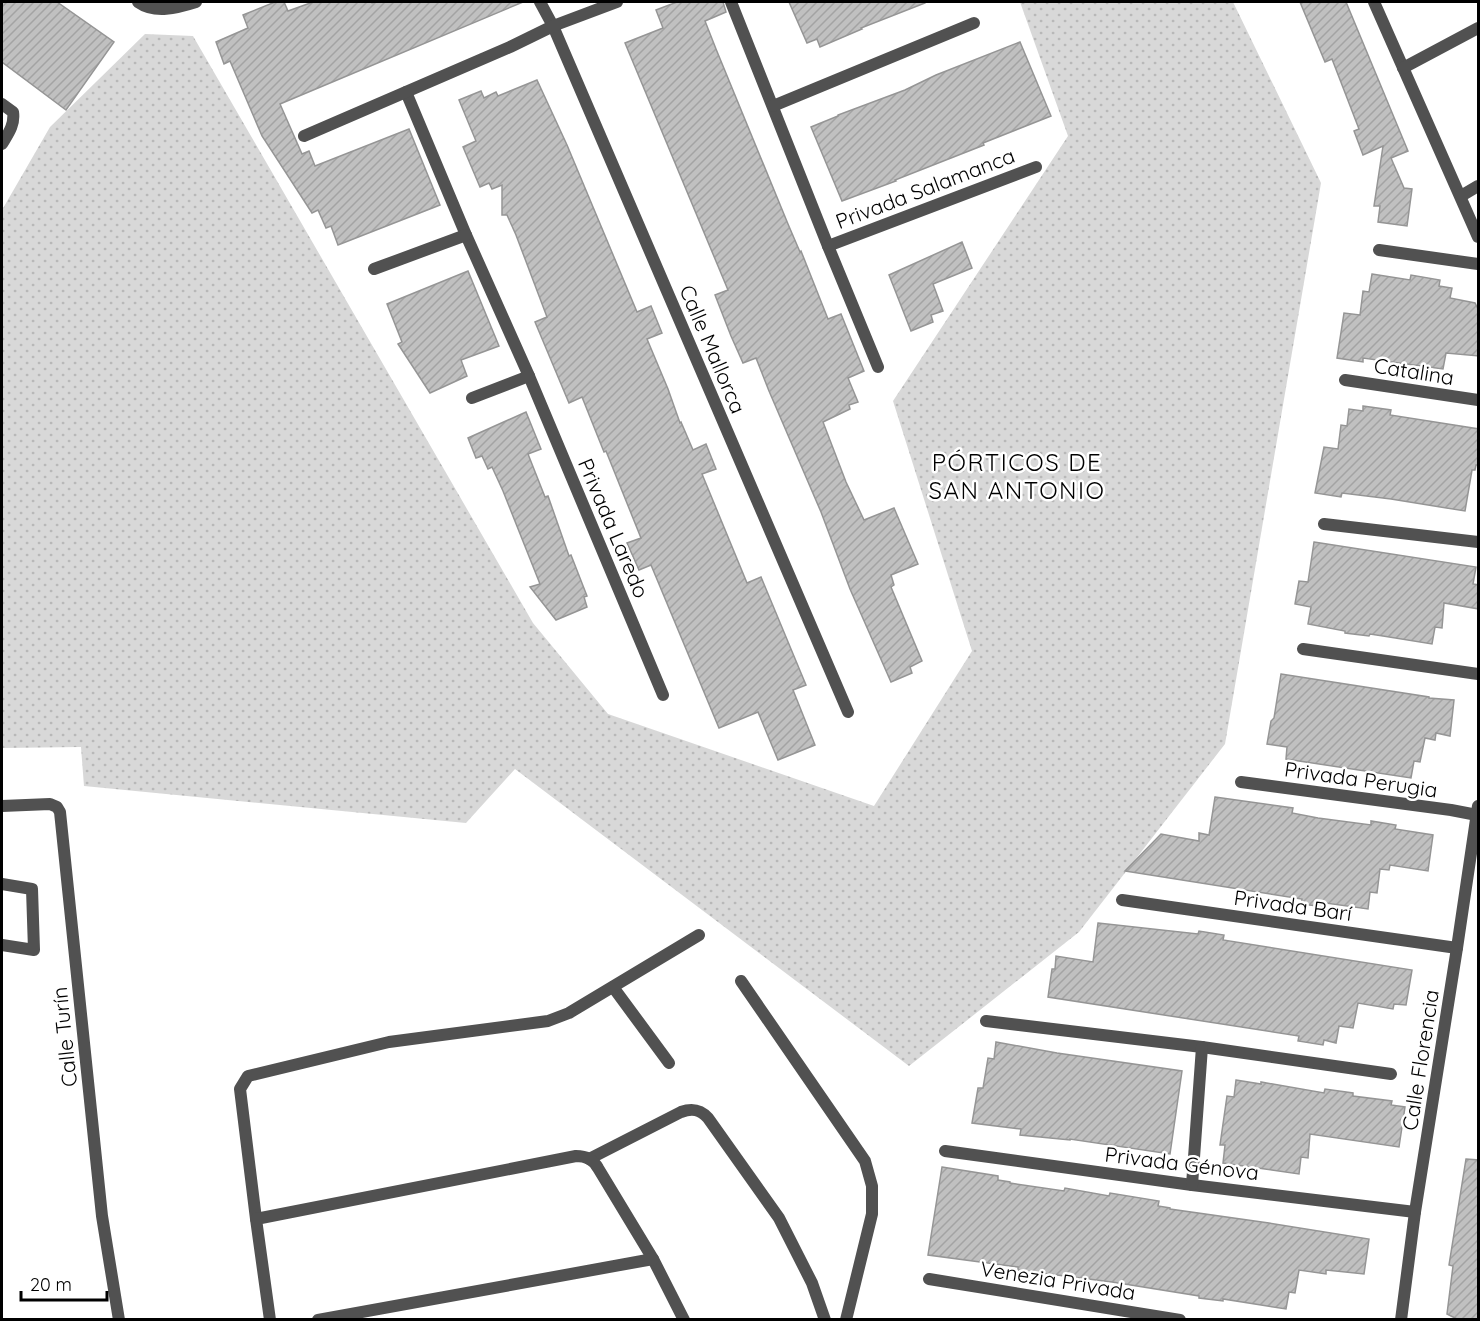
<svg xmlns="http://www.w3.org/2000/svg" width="1480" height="1321" viewBox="0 0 1480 1321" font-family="Quicksand,sans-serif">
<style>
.grass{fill:url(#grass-dots)}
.building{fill:url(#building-hatch);stroke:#959595;stroke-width:1.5}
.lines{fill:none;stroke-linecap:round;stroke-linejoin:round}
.service{stroke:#515151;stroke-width:12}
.minor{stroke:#515151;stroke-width:12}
.labels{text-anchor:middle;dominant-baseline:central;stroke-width:5;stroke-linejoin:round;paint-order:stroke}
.street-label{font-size:21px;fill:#000;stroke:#fff}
.quarter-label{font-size:24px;letter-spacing:1.5px;fill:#000;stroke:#fff}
</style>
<defs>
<pattern id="grass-dots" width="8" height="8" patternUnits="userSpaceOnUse" patternTransform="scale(1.5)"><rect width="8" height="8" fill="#d8d8d8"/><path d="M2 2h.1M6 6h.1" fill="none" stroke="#b8b8b8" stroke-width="1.8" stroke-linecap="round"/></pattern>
<pattern id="building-hatch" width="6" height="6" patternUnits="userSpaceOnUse" patternTransform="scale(1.5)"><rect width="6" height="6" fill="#c0c0c0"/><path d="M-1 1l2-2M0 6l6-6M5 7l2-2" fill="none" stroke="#a3a3a3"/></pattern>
</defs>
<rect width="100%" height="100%" fill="#fff"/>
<polygon class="grass" points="1020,2 1233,2 1321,183 1225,744 1079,932 909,1066 515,769 466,823 84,786 81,747 3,748 2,737 2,210 50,127 145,34 193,36 533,623 608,714 874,806 972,651 893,401 1068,136"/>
<g class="building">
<polygon points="2,2 57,2 114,42 66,110 2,62"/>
<polygon points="275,2 284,2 288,11 313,2 371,2 372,3 376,2 523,2 280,104 302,154 309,151 315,166 409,129 440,205 338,245 331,226 326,228 318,210 312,213 262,136 230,61 224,64 216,42 248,28 243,15"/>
<polygon points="677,2 723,2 726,12 705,21 716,49 788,224 800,252 801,251 828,319 841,314 864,371 848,378 858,402 849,405 850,409 823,422 846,482 864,520 894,508 918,564 891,575 894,585 891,587 922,661 910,667 912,673 891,682 850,589 821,512 769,391 756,358 743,363 731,336 715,295 728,290 625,43 663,28 656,10"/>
<polygon points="789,2 925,2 925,3 861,28 862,29 820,47 817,39 807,43"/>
<polygon points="1300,2 1346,2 1408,151 1391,158 1404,188 1412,189 1407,226 1378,222 1380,206 1374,206 1383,146 1363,155 1354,131 1359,129 1332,59 1325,62"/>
<polygon points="1020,42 1051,116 983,143 984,145 895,180 896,181 842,201 811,127 838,116 838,115 905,90 936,75"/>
<polygon points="537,80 567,145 637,312 651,306 662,333 647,339 668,389 680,423 681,422 693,450 706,444 716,469 702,474 747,583 761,577 806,685 793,690 815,745 778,760 758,712 719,728 651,565 639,570 627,543 641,538 606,451 604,452 582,397 569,403 535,322 547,317 516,235 507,215 502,215 502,185 492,189 489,183 480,187 463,147 476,141 459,100 481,91 484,98 496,92 498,96"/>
<polygon points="962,242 972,268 933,284 943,311 931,315 933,322 911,331 889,275"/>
<polygon points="468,271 499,346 461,360 467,376 430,393 398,344 402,342 387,304"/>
<polygon points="1372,274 1410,280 1411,275 1440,280 1439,286 1452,288 1450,298 1475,303 1479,311 1479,356 1446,353 1443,369 1363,358 1363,362 1337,358 1344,313 1360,315 1363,291 1369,292"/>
<polygon points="1363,406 1391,410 1390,415 1479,429 1479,465 1476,465 1475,470 1472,470 1465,511 1391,499 1342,493 1341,497 1315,493 1324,447 1338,449 1341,425 1347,426 1349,409 1363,411"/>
<polygon points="526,412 541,449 528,454 545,497 548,496 569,556 571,555 587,596 584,597 587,607 556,620 530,587 540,584 503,491 492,467 488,469 482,456 476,458 468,438"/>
<polygon points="1314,542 1476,567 1473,584 1479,585 1479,609 1444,603 1442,628 1435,627 1432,644 1383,636 1370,634 1369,636 1345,633 1345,631 1308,624 1311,607 1295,604 1299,581 1308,582"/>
<polygon points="1281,674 1429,697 1429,698 1454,700 1450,736 1436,733 1435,740 1425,738 1420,762 1414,761 1411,778 1286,759 1287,747 1267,744 1271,721 1274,718"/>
<polygon points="1215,797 1293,808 1292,813 1318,818 1371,825 1371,821 1396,825 1395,829 1433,835 1428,871 1390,865 1389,870 1380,869 1377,893 1370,892 1368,909 1326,903 1326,907 1301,904 1302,899 1125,871 1161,834 1199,841 1199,833 1209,835"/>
<polygon points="1098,923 1198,934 1199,931 1224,935 1223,940 1412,970 1406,1005 1394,1004 1393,1009 1358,1003 1353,1028 1339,1026 1336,1043 1324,1040 1323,1045 1298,1041 1299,1036 1048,997 1052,969 1055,969 1056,956 1093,962"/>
<polygon points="996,1042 1057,1053 1182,1071 1170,1154 1070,1139 1070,1140 1020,1135 1021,1129 972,1123 978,1088 983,1088 988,1058 994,1059"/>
<polygon points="1236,1080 1261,1084 1261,1082 1324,1093 1325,1089 1353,1093 1353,1096 1392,1101 1391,1105 1405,1107 1399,1147 1310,1134 1308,1158 1301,1157 1299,1174 1223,1163 1225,1145 1220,1145 1227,1096 1234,1097"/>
<polygon points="1466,1159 1479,1160 1479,1320 1459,1320 1447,1314 1453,1266 1449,1265"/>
<polygon points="942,1167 998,1176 998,1180 1010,1182 1010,1183 1064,1191 1065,1188 1109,1196 1110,1193 1159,1201 1158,1206 1170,1208 1170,1209 1269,1223 1369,1239 1364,1274 1326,1270 1326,1274 1299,1270 1295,1293 1289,1292 1286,1309 1223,1299 1223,1301 1199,1298 1199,1296 1112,1282 1018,1270 1018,1267 928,1255"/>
</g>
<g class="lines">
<polyline class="service" points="2,884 32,889 34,950 2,945"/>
<g class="minor">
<path d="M138,2C155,14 177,8 196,2"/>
<polyline points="540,2 553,26 848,712"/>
<polyline points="731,2 828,246 878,367"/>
<polyline points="1374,2 1478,237"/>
<polyline points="1403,68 1478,28"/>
<polyline points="406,92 466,235 529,376 663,695"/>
<path d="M2,104L13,112C15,125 8,134 2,144"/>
<polyline points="773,106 974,23"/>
<polyline points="304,136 510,47 553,26 617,2"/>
<polyline points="1461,196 1478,186"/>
<polyline points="828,246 1036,167"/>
<polyline points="1379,250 1478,264"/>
<polyline points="374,269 466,235"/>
<polyline points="1345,380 1478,400"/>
<polyline points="472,398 529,376"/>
<polyline points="1324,524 1478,542"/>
<polyline points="1303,649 1478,674"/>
<polyline points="1241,782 1451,810 1477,815"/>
<polyline points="2,806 50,804 57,807 60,812 102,1216 119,1320"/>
<polyline points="1122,900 1457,948"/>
<polyline points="741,981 865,1161 872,1186 872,1214 846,1320"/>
<polyline points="613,987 669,1063"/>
<polyline points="986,1021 1202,1047 1391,1074"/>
<polyline points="945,1151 1192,1185 1415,1212"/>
<path d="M589,1159L681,1112C692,1108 700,1109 708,1118L779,1218L812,1283L825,1320"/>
<polyline points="1192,1185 1202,1047"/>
<polyline points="256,1219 240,1089 248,1076 389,1042 548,1021 569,1013 699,935"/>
<polyline points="929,1279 1180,1320"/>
<path d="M270,1320L256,1219L576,1156C586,1156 593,1159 598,1168L653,1259L684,1320"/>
<polyline points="318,1320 653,1259"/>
<polyline points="1401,1320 1415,1212 1457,948 1478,806"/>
</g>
</g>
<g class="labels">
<g class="street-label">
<text transform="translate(925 188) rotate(-21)">Privada Salamanca</text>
<text transform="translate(713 349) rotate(67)">Calle Mallorca</text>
<text transform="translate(1414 371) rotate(9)">Catalina</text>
<text transform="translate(614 528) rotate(67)">Privada Laredo</text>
<text transform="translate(1361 779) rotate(8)">Privada Perugia</text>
<text transform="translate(1293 905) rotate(8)">Privada Barí</text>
<text transform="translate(64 1037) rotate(-96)">Calle Turín</text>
<text transform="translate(1420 1060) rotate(-81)">Calle Florencia</text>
<text transform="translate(1182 1163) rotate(7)">Privada Génova</text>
<text transform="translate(1058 1280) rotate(9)">Venezia Privada</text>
</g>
<g class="quarter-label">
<text x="1017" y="462">PÓRTICOS DE<tspan x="1017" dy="28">SAN ANTONIO</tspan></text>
</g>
</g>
<rect width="1480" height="1321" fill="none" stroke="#000000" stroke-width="6"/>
<path d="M21 1291v9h86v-9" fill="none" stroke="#000000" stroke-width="3"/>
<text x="30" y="1291" font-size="18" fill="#000000" stroke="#ffffff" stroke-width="4.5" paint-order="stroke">20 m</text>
</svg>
